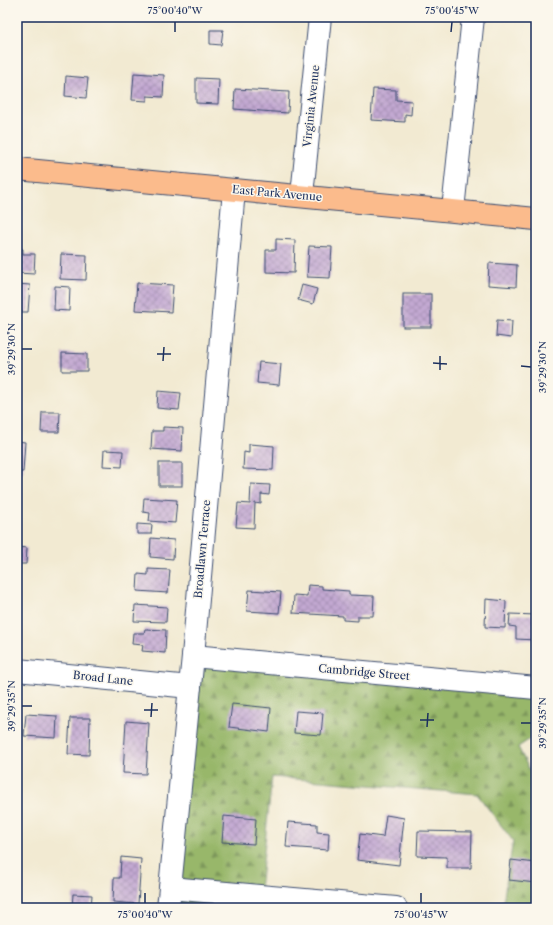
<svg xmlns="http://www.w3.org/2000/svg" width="553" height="925" viewBox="0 0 553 925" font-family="'Libre Caslon Text',serif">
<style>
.forest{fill:url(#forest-firs);stroke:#5a7364}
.building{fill:url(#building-cross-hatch)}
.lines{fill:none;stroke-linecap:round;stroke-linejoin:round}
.minor-casing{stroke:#3b4b6f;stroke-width:24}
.major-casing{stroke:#3b4b6f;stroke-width:24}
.minor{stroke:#fff;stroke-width:22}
.major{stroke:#fbbb8c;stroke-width:22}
.ticks{fill:none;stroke:#1b2f5e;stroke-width:1.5}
.labels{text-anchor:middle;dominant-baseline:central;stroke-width:3;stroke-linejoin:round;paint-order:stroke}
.street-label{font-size:11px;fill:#1b2f5e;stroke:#fbf7ec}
.neatline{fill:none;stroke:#1b2f5e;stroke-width:1.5}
.ticks-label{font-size:10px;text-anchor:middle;fill:#1b2f5e}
</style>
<defs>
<pattern id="forest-firs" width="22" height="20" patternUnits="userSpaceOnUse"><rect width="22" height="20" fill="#98b76a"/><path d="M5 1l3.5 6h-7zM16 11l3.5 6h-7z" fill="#7b955a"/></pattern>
<pattern id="building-cross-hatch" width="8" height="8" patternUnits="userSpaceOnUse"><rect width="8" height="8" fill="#c3a9d2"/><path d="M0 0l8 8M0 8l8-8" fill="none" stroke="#9e8aae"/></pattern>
</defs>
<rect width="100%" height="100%" fill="#fbf7ec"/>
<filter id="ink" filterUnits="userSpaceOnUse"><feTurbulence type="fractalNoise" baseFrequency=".025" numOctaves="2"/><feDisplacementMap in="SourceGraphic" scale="8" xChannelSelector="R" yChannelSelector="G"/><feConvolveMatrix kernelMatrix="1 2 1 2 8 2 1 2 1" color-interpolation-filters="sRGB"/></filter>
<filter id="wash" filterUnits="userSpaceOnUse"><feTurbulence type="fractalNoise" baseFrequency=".012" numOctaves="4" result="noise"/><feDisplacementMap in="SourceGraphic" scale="16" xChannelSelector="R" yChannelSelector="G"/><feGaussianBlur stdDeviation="0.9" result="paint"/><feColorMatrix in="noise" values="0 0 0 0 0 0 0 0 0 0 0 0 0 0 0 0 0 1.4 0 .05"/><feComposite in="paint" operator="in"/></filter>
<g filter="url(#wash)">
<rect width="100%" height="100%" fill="#f2ead2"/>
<polygon class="forest" points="187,657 536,690 536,735 518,747 536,783 536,908 502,908 513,841 477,794 272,777 258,908 166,908"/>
<g id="blocks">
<g class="building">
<polygon points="210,30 223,30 221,45 210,44"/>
<polygon points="134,73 164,75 163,97 147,96 147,101 132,100"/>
<polygon points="66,76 88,78 86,98 65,96"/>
<polygon points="196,78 219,79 218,104 196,103"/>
<polygon points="235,89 289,92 288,113 234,109"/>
<polygon points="373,89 396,90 396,100 412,101 411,115 405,114 405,122 371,120"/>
<polygon points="276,239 295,240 294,273 266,272 266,250 276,250"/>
<polygon points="309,246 332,247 330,278 307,277"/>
<polygon points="17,249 23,249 23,254 35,254 34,274 17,273"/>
<polygon points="61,254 87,255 86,280 60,279"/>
<polygon points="489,263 517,265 516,287 488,285"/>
<polygon points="137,283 173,285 171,312 135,310"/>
<polygon points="17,284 30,285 28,312 17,312"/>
<polygon points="302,285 317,289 313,304 298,300"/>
<polygon points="55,286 70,287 69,311 54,310"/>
<rect x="403" y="294" width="28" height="33"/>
<polygon points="497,320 512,321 511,338 496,336"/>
<polygon points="62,353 87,354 87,371 62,371"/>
<polygon points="259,362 281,364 279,385 257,383"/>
<polygon points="158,391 181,393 179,410 157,408"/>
<polygon points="42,412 60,412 59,432 41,432"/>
<polygon points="163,427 183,428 182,451 151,449 152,431 163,431"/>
<polygon points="17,441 25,442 23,472 17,472"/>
<polygon points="249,444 274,446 273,470 243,469 244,452 249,453"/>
<polygon points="104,450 123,451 122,467 103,466"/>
<rect x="159" y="463" width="23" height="23"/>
<polygon points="251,484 270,485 269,495 261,494 261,504 255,503 254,528 236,527 238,503 250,504"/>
<polygon points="144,498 177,500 175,523 149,521 150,513 143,512"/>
<polygon points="137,524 152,525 151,534 137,534"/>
<polygon points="151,538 174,540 173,559 150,557"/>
<polygon points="17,547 27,548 26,564 17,564"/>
<polygon points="148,569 170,570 168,593 137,591 138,574 148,575"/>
<polygon points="308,585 322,586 322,589 349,591 349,595 374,596 373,616 358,616 358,621 343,620 343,616 293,613 294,595 307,596"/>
<polygon points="249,590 281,592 279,613 247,611"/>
<polygon points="486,599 506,601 505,628 485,627"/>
<polygon points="135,605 167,607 166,622 134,621"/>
<polygon points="510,614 536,615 536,640 516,639 516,627 509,626"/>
<polygon points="145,629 166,630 165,653 142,651 143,645 132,644 133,633 144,633"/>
<polygon points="232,704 271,708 269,732 229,727"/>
<polygon points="296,711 323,713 321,735 294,733"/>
<polygon points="26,714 57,716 56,738 24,736"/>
<polygon points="70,718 90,718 89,755 68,754"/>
<polygon points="126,721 149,723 146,774 123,773"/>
<polygon points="386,815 404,818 399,865 357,860 360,834 383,837"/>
<polygon points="224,816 256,819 254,844 222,842"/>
<polygon points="288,822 317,824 317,832 329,833 328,850 286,847"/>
<polygon points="418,831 472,832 471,868 447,868 447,857 417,856"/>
<polygon points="121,857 141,859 138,904 113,902 114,878 120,878"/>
<polygon points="511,860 536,863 536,883 509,880"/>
<polygon points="73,894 92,895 91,908 72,908"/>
</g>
</g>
</g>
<g filter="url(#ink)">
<use href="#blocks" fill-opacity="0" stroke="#3b4b6f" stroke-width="1"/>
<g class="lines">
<g class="minor-casing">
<g id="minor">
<polyline points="302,195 320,17"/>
<polyline points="453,210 473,17"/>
<polyline points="193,656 536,688"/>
<polyline points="17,670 190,687"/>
<polyline points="170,888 396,908"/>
<polyline points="168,908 193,656 234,190"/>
</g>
</g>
<g class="major-casing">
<polyline id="major" points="17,169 536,219"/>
</g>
<use href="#minor" class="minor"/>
<use href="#major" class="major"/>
</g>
</g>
<path class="ticks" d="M175,32V22M451,32L452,22M22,349H32M157,354H171M163,361L164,347M433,363L447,364M521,366L531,367M440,370V356M22,706H32M144,710H158M151,717L152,703M420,720H434M521,723H531M427,727L428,713M145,903V893M421,903V893"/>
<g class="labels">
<g class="street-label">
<text transform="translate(311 106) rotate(-84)">Virginia Avenue</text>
<text transform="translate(277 193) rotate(5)">East Park Avenue</text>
<text transform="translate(202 549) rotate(-85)">Broadlawn Terrace</text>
<text transform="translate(364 672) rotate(5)">Cambridge Street</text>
<text transform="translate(103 678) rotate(6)">Broad Lane</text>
</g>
</g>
<rect width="553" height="925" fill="none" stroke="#fbf7ec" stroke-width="44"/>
<rect x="22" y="22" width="509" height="881" class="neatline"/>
<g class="ticks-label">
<text x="175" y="14">75°00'40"W</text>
<text x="452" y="14">75°00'45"W</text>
<text transform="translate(11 349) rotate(-90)" y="4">39°29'30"N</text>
<text transform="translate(542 367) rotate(-90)" y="4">39°29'30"N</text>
<text transform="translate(11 706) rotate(-90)" y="4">39°29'35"N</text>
<text transform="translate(542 723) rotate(-90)" y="4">39°29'35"N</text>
<text x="145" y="918">75°00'40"W</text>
<text x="421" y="918">75°00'45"W</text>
</g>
</svg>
